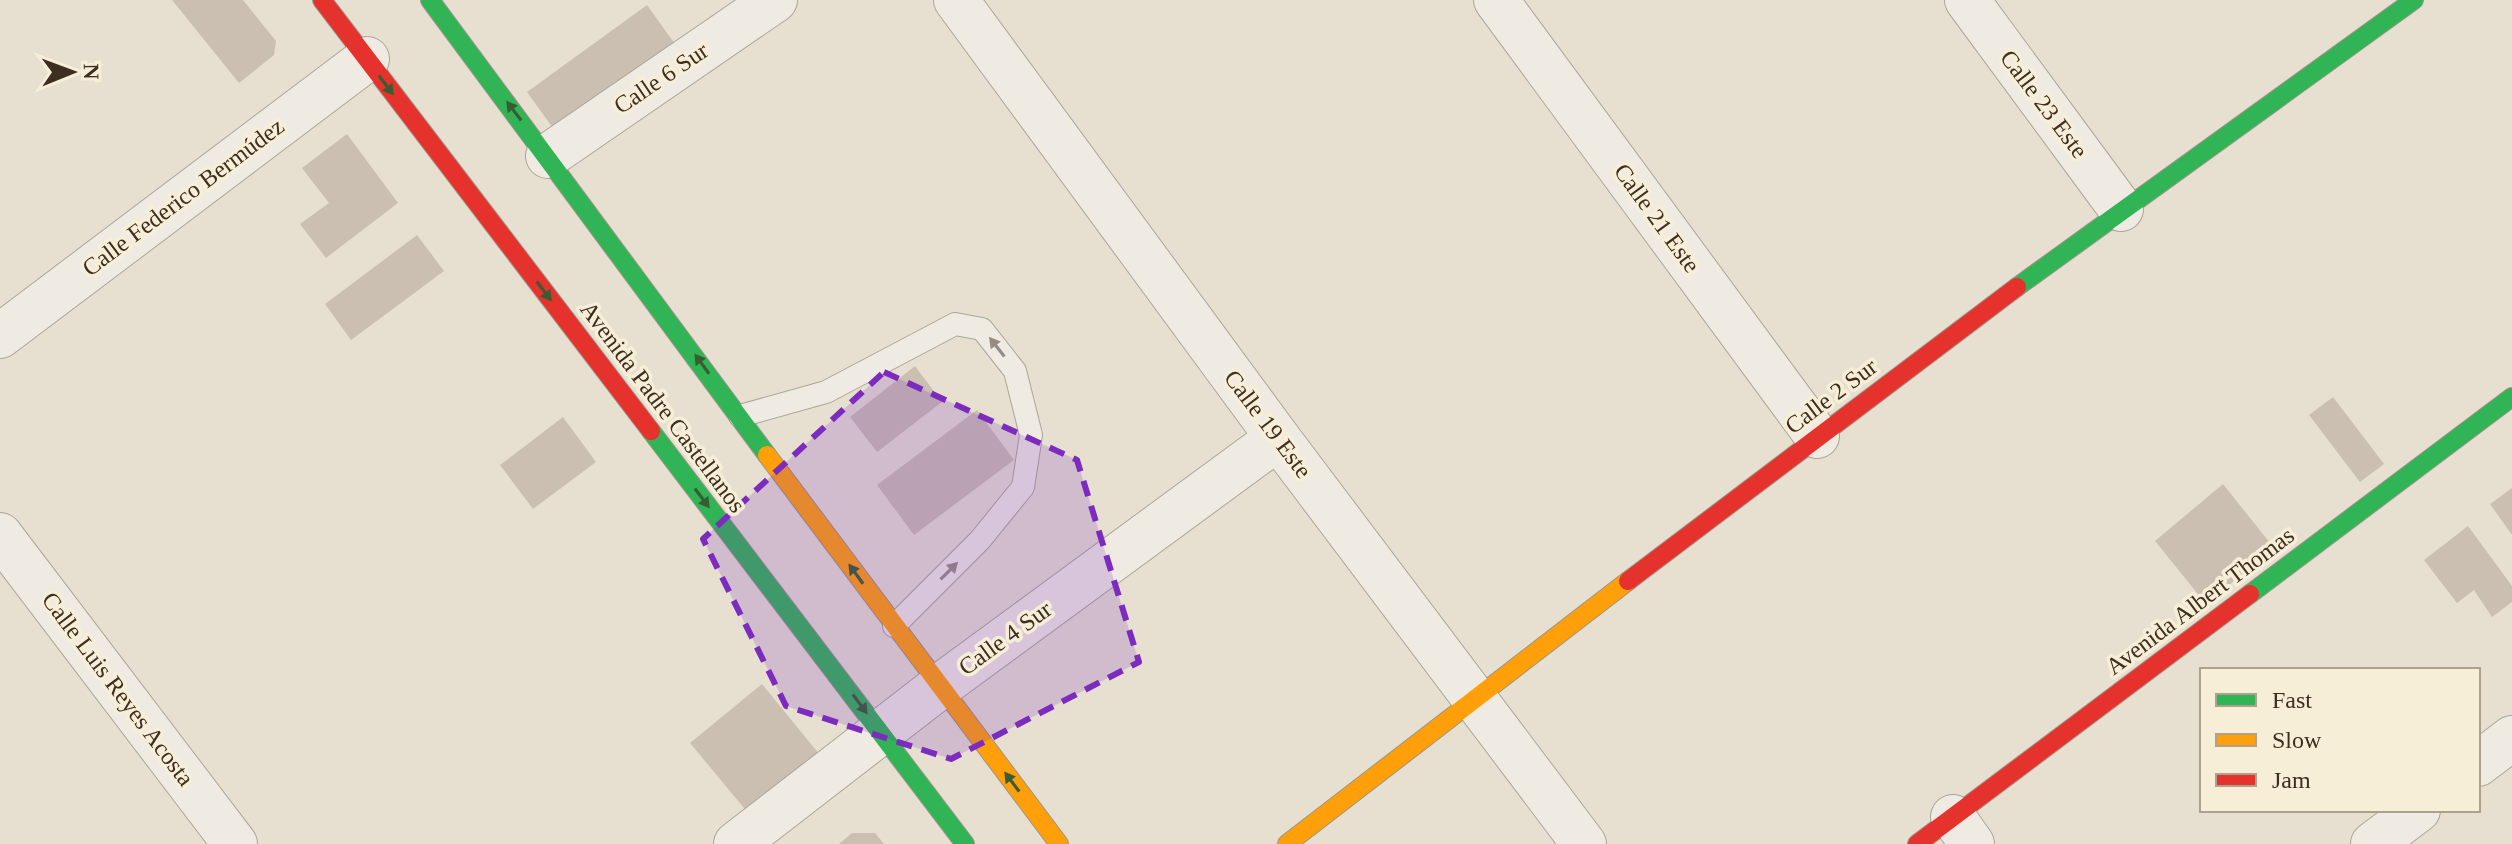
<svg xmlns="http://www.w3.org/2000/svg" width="2512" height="844" viewBox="0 0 2512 844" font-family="'Times New Roman',serif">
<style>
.building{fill:#cbbfb2}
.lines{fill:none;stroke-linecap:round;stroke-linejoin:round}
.lane-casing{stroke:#ada599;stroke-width:24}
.street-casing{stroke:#ada599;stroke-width:46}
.fast-casing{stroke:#9c958a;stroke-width:20}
.slow-casing{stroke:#9c958a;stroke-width:20}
.jam-casing{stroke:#9c958a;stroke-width:20}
.lane{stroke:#efebe3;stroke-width:22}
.street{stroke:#efebe3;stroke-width:44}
.fast{stroke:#30b455;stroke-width:18}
.slow{stroke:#ff9f0a;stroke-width:18}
.jam{stroke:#e5322d;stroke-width:18}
.oneway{fill:#385d33}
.oneway2{fill:#968c82}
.marked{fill:#7b2cbf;fill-opacity:0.2;stroke:#7b2cbf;stroke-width:6;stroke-dasharray:16 10;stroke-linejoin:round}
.labels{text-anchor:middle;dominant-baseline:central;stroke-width:7;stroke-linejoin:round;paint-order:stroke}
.street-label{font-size:24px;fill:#3d2e20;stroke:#f7eed8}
</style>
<rect width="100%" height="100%" fill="#e7e0d1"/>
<g class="building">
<polygon points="172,0 243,0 276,41 274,55 239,83"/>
<polygon points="647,5 680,51 560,138 527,92"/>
<polygon points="347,134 398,203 326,258 300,224 329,203 302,168"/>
<polygon points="417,235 444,271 351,340 325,304"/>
<polygon points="915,366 942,402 877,452 850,417"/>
<polygon points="2333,397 2384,464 2360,482 2309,415"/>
<polygon points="977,410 1014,460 914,535 877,485"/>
<polygon points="563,417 596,462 533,509 500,465"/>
<polygon points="2223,484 2274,548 2206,604 2155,541"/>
<polygon points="2512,488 2512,535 2490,504"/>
<polygon points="2468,526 2512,586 2512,602 2492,617 2474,590 2457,603 2424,560"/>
<polygon points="762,684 820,755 749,814 690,743"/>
<polygon points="852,833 875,833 884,844 839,844"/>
</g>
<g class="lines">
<g class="lane-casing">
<polyline id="lane" points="740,416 826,392 955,324 982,329 1015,371 1031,435 1023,487 980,540 894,626"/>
</g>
<g class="street-casing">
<g id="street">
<polyline points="956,0 1278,438 1584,844"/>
<polyline points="1496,0 1817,436"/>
<polyline points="1967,0 2121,209"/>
<polyline points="548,156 775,0"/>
<polyline points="0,336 367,59"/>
<polyline points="0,535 235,844"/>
<polyline points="2478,764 2512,738"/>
<polyline points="1953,817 1972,844"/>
<polyline points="736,844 939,687 1278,438"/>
<polyline points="2373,844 2418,810"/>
</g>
</g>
<g class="fast-casing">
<g id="fast">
<polyline points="430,0 767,455"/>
<polyline points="2017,287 2414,0"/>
<polyline points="651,431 965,844"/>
<polyline points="2250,594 2512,397"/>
</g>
</g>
<g class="slow-casing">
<g id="slow">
<polyline points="767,455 1059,844"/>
<polyline points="1287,844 1628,581"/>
</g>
</g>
<g class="jam-casing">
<g id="jam">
<polyline points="322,0 651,431"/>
<polyline points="1628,581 2017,287"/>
<polyline points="1917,844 2250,594"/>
</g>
</g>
<use href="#lane" class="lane"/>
<use href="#street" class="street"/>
<use href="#fast" class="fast"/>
<use href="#slow" class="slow"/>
<use href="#jam" class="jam"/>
</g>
<defs><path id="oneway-solid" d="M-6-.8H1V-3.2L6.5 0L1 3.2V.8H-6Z" transform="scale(2)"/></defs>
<g class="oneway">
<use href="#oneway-solid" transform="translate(386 85) rotate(53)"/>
<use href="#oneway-solid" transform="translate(514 111) rotate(-127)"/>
<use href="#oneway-solid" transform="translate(544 291) rotate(53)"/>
<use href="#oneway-solid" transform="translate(702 364) rotate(-126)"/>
<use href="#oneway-solid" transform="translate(702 498) rotate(53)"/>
<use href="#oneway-solid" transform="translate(856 574) rotate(-126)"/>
<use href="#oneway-solid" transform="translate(860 704) rotate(53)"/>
<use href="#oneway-solid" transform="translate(1012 782) rotate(-127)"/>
</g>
<g class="oneway2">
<use href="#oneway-solid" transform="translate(997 347) rotate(-128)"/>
<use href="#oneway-solid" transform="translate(949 571) rotate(-45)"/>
</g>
<path class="marked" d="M884,372L1077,460L1139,662L951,759L786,706L703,539Z"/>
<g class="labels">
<g class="street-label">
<text transform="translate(661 78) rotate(-34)">Calle 6 Sur</text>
<text transform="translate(2044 104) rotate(53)">Calle 23 Este</text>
<text transform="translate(183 197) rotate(-37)">Calle Federico Bermúdez</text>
<text transform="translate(1657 218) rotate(54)">Calle 21 Este</text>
<text transform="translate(1831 396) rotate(-37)">Calle 2 Sur</text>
<text transform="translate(663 407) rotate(53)">Avenida Padre Castellanos</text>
<text transform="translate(1268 424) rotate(53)">Calle 19 Este</text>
<text transform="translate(2200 601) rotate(-37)">Avenida Albert Thomas</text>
<text transform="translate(1005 638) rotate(-36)">Calle 4 Sur</text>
<text transform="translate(118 689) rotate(53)">Calle Luis Reyes Acosta</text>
</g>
</g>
<rect x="2200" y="668" width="280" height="144" fill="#f7eed8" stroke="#ada18e" stroke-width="2"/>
<rect x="2216" y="694" width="40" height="12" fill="#30b455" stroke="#ada18e" stroke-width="2"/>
<text x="2272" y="708" font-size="24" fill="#3d2e20">Fast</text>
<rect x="2216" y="734" width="40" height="12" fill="#ff9f0a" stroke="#ada18e" stroke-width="2"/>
<text x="2272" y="748" font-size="24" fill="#3d2e20">Slow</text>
<rect x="2216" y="774" width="40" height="12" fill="#e5322d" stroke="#ada18e" stroke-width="2"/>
<text x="2272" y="788" font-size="24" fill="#3d2e20">Jam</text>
<g transform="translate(72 72) rotate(89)" stroke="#f7eed8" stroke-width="6" paint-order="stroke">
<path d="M0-6L14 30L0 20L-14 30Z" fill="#3d2e20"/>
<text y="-12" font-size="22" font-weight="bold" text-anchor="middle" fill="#3d2e20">N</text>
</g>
</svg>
